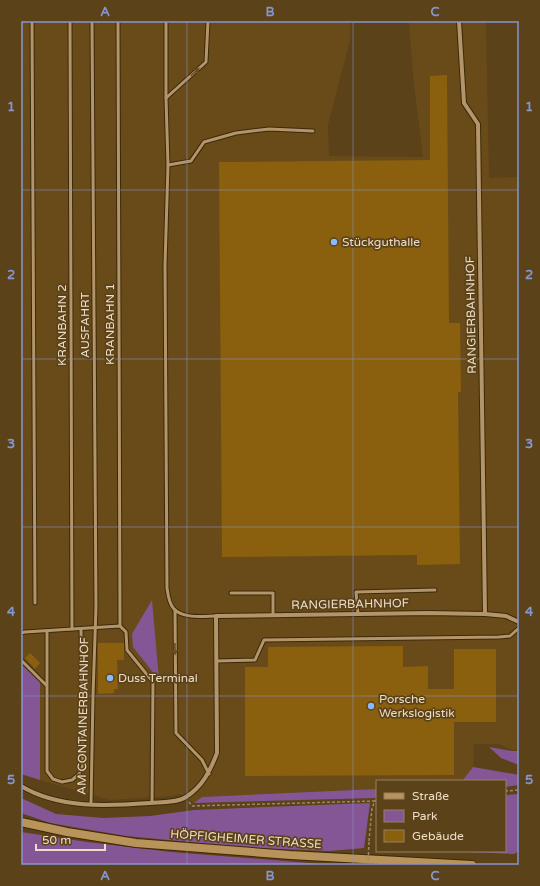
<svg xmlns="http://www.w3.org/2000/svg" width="540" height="886" viewBox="0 0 540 886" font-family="'Varela Round',sans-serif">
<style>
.built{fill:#694b19}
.green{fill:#855696}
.building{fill:#8a5f0d}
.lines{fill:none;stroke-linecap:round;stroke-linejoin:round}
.lane-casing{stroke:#3d2909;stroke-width:5}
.street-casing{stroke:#3d2909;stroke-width:6}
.secondary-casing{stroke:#3d2909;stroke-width:10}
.path{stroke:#9c8766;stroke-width:1.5;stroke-dasharray:3 2;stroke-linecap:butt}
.lane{stroke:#b2956b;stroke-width:3}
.street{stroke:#b2956b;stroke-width:4}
.secondary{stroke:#b8935a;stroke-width:8}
.path-bridge{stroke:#9c8766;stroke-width:1.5;stroke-dasharray:3 2;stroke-linecap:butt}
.oneway{fill:#694e25}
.grid{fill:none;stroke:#8496d0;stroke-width:1;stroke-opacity:0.55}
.poi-dot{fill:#8abafc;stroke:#5c4219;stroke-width:1.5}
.labels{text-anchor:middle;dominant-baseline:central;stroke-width:3.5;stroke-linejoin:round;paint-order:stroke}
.poi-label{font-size:12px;fill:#ecddc7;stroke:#5c4219;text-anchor:start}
.street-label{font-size:12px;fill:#ecddc7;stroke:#5c4219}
.neatline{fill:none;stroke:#8496d0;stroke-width:1.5}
.grid-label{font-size:13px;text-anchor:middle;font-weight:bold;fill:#8496d0}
</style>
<rect width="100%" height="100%" fill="#5c4219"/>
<polygon class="built" points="21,21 350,21 350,40 328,125 329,156 423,157 413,75 409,21 486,21 489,178 519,177 519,749 512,750 499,744 474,744 473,767 462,781 377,781 377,789 202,797 194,803 179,794 172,796 110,800 40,780 40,682 21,664"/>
<g class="green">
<polygon points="152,600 159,680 133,647 132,634"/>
<polygon points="21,664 40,682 40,780 21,774"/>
<polygon points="489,747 512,751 519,751 519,765 501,758"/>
<polygon points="473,767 519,775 519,785 505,787 505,781 462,781"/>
<polygon points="377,789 377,796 375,798 194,803 202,797"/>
<polygon points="519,794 519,851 514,854 441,851 505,851 505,795"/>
<polygon points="21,798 56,814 103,818 150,816 194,810 370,803 364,848 329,851 254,848 126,836 50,823 21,813"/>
<polygon points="21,832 87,842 171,852 334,865 21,865"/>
</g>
<g class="building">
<polygon points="447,75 449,323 460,323 461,392 458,392 460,564 417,565 417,555 222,557 219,162 430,160 430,76"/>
<polygon points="98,643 124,643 124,660 117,660 118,689 114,689 114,693 98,694"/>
<polygon points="403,646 403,667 428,666 428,689 454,689 454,649 496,649 496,722 454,722 454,775 245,776 245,667 268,667 268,647"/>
<polygon points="30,653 40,663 35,669 25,658"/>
</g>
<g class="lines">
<g class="lane-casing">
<g id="lane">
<polyline points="32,21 35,603"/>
<polyline points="70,21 72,629"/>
<polyline points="118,21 120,626"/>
<path d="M166,21V98L168,165L165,265L167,588C168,595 169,604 174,609C183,619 204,616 216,616"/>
<polyline points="166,98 206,62 208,21"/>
<polyline points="168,165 191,161 204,142 236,133 269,129 313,131"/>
<polyline points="231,593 273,593 273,615"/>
<polyline points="175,610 176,733 202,760 209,774"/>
<polyline points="358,614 356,592 435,590"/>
<polyline points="47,631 47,771 53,779 62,782 72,780 79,774 83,765 81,629"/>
<polyline points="21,633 25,632 120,626 126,632 127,650 153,682 152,803"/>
<polyline points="21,660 46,685"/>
<polyline points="216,661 255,660 264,640 499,637 510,636 519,628"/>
<polyline points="91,804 93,695 96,607 92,21"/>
</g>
</g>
<g class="street-casing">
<g id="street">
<polyline points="459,21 464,103 478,124 485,614"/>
<path d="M21,786C59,809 108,806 150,803C161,802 177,803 186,797C203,786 210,771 217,753L216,616L428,613L485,614L506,616L519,622"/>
</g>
</g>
<g class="secondary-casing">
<polyline id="secondary" points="21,822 67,832 136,843 290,855 472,865"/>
</g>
<g class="path">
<polyline points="505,791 519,790"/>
<polyline points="189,802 192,806 375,801"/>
<polyline points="369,841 372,808 375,801 377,800"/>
</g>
<use href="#lane" class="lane"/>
<use href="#street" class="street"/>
<use href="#secondary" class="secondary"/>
<polyline class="path-bridge" points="368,865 369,841"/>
</g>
<defs><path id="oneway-solid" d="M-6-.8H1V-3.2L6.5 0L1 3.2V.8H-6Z"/></defs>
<g class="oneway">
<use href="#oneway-solid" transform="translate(195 72) rotate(-42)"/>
<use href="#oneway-solid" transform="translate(175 649) rotate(89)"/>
</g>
<path class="grid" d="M187,21V865M353,21V865M21,190H519M21,359H519M21,527H519M21,696H519"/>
<g class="poi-dot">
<circle cx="334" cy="242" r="4"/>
<circle cx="110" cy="678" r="4"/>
<circle cx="371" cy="706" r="4"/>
</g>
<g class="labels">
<g class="poi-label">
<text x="342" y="242">Stückguthalle</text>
<text x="118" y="678">Duss Terminal</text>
<text x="379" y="699">Porsche<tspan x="379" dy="14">Werkslogistik</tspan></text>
</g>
<g class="street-label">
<text transform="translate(471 315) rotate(-91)">RANGIERBAHNHOF</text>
<text transform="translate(110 324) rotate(-90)">KRANBAHN 1</text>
<text transform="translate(62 325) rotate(-90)">KRANBAHN 2</text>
<text transform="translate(85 325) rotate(-90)">AUSFAHRT</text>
<text transform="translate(350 604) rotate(-1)">RANGIERBAHNHOF</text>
<text transform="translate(83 716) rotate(-89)">AM CONTAINERBAHNHOF</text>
<text transform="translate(246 839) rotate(4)">HÖPFIGHEIMER STRASSE</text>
</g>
</g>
<rect width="540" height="886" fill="none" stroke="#5c4219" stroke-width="44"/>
<rect x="376" y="780" width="130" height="72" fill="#5c4219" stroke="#96805f"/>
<rect x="384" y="793" width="20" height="6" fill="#b8935a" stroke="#96805f"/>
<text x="412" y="800" font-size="12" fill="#ecddc7">Straße</text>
<rect x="384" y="810" width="20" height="12" fill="#855696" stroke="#96805f"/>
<text x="412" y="820" font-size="12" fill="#ecddc7">Park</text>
<rect x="384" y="830" width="20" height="12" fill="#8a5f0d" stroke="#96805f"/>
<text x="412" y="840" font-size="12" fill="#ecddc7">Gebäude</text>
<path d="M36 844v6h69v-6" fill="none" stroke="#ecddc7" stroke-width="2"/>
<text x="42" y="844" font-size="12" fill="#ecddc7" stroke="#5c4219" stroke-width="3" paint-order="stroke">50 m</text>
<rect x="22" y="22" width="496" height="842" class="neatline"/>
<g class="grid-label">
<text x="105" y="16">A</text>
<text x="270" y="16">B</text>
<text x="435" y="16">C</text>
<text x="11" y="111">1</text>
<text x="529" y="111">1</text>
<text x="11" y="279">2</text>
<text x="529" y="279">2</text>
<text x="11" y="448">3</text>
<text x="529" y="448">3</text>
<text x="11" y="616">4</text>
<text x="529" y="616">4</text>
<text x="11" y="784">5</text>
<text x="529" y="784">5</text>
<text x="105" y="880">A</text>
<text x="270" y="880">B</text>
<text x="435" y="880">C</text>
</g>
</svg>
